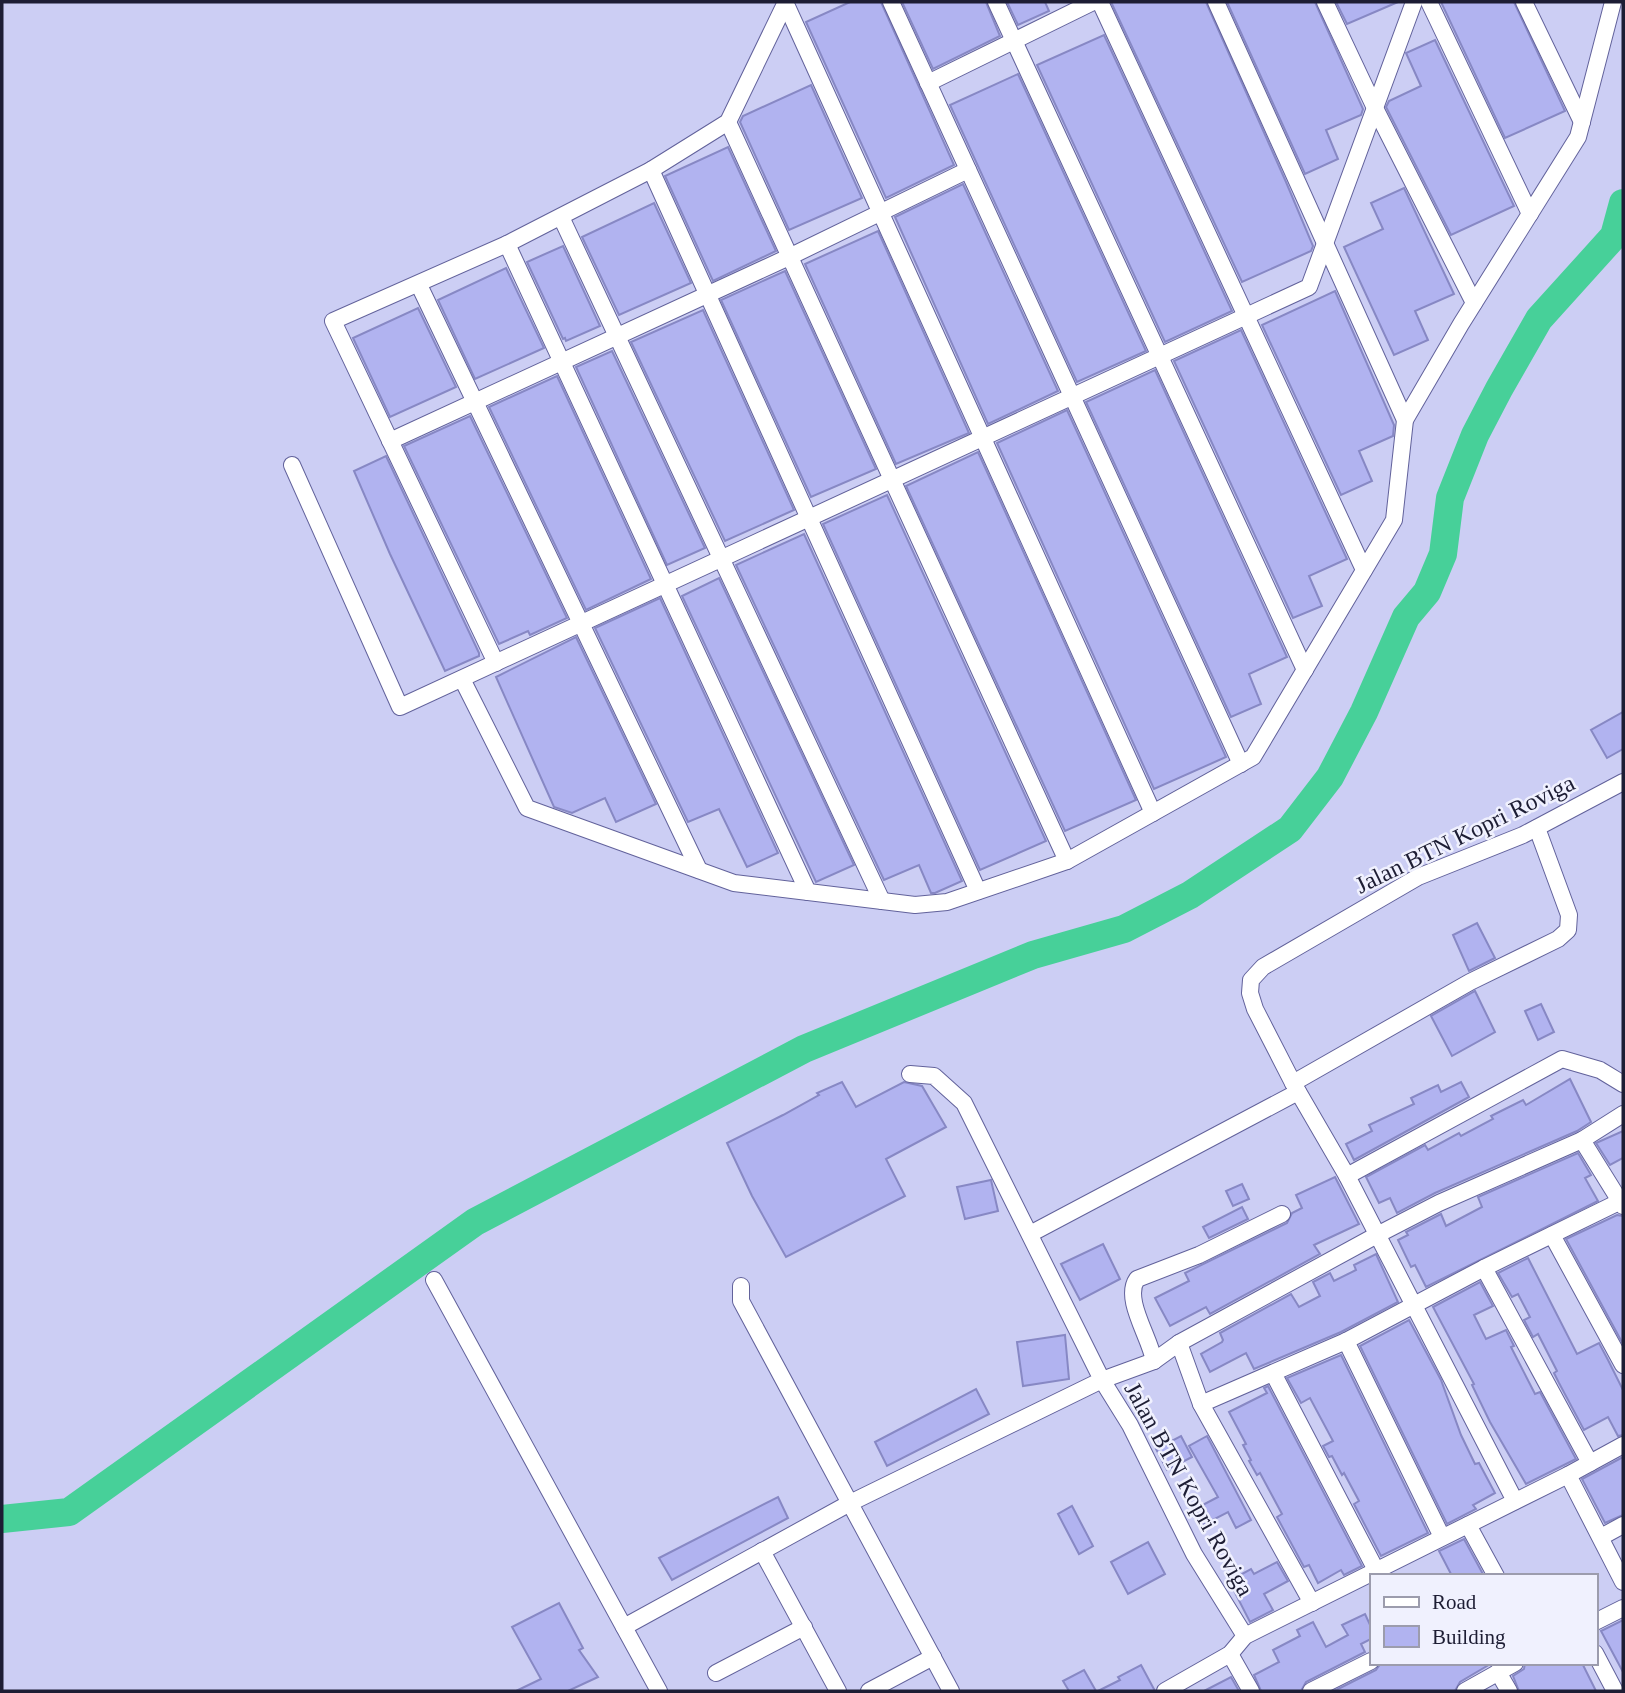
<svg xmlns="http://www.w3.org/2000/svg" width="1625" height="1693" viewBox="0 0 1625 1693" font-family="'Times New Roman',serif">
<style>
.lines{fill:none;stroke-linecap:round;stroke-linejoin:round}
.river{stroke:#47d099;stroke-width:28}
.building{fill:#b1b3f0;stroke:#8788c4;stroke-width:2}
.street-casing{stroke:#62629b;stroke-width:18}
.street{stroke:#fff;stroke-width:16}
.labels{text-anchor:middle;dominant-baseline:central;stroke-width:5;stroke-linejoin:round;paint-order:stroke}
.street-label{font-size:24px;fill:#1d1d34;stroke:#f0f1fe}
</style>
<rect width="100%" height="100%" fill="#cccef4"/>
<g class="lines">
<polyline class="river" points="2,1519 69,1512 475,1222 804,1049 1033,955 1124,929 1190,895 1290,829 1330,777 1364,712 1406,617 1427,592 1443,554 1450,498 1475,435 1499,389 1539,319 1614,236 1623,203"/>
</g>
<g class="building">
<polygon points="850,2 881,2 954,165 886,198 806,22"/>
<polygon points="902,2 986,2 1000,36 933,69"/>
<polygon points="1007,2 1045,2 1049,11 1018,25"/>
<polygon points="1111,2 1206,2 1286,182 1313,246 1311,251 1242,282"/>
<polygon points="1227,2 1315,2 1363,109 1361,115 1326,130 1338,159 1305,174"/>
<polygon points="1336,2 1398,2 1347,24"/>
<polygon points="1441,2 1514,2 1565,111 1505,138"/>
<polygon points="1104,35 1232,311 1165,342 1037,65"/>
<polygon points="1435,40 1514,206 1451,235 1386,107 1389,101 1421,86 1406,53"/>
<polygon points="1018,74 1146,351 1077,382 950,105"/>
<polygon points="811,85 862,198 789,230 740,122 743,116"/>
<polygon points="728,147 776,251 713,281 665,176"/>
<polygon points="963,184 1058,391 988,424 895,217"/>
<polygon points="1404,188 1454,294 1415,311 1428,340 1394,355 1344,247 1383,229 1371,203"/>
<polygon points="654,203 691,283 619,315 582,237"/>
<polygon points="878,231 969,433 896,464 805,264"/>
<polygon points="563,246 600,326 566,341 565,338 563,339 527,262"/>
<polygon points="506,268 544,348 475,379 438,300"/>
<polygon points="785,271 876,469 811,497 721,300"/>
<polygon points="1335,291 1394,425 1393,436 1359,451 1372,481 1341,495 1262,325"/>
<polygon points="418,308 456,387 390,417 353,338"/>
<polygon points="703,310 794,510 725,541 631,342"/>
<polygon points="1241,330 1347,559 1309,576 1322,606 1293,618 1174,361"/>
<polygon points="612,351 705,548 667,565 576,367"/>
<polygon points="1155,370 1287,657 1249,674 1261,704 1231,717 1086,402"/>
<polygon points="557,376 651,579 586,610 489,407"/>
<polygon points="1067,410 1226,757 1154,789 997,443"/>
<polygon points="470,416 567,618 530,635 528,631 499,644 404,446"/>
<polygon points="978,452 1136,800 1065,831 906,486"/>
<polygon points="386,456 479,653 479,656 445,671 390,554 354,471"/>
<polygon points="887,495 1046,841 980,870 823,524"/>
<polygon points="804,534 962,881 935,893 931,893 919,865 884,880 736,565"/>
<polygon points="719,578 854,865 816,882 682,596"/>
<polygon points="660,598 778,853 747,867 719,809 688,822 595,628"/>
<polygon points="576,637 656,804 616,822 605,798 572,813 554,807 496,677"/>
<polygon points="1623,712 1623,749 1607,758 1591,730"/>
<polygon points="1477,923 1495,958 1469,971 1453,935"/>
<polygon points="1475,991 1495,1032 1452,1056 1431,1016"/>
<polygon points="1541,1004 1554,1032 1538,1040 1525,1011"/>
<polygon points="1570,1079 1591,1122 1577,1131 1435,1193 1397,1213 1390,1198 1379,1203 1366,1177 1425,1145 1428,1150 1459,1133 1461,1136 1493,1119 1491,1116 1523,1100 1526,1105"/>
<polygon points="842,1082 856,1107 904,1082 922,1086 946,1127 886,1159 905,1196 786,1257 752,1196 727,1143 783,1115 819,1095 817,1093"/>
<polygon points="1461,1082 1469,1097 1354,1160 1346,1144 1372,1131 1369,1125 1414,1104 1411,1098 1438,1085 1441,1092"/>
<polygon points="1623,1131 1623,1158 1610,1165 1596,1143"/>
<polygon points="1578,1153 1591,1175 1585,1178 1598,1201 1426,1287 1415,1265 1411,1267 1398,1240 1408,1235 1406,1232 1441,1214 1446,1226 1482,1207 1478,1197"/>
<polygon points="1335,1177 1359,1224 1314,1245 1320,1254 1210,1314 1206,1307 1170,1326 1155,1298 1189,1281 1185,1273 1287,1223 1292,1213 1302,1208 1296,1195"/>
<polygon points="991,1180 998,1211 965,1219 957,1187"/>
<polygon points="1242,1184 1249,1199 1233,1206 1226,1191"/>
<polygon points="1242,1207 1248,1219 1209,1238 1203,1227"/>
<polygon points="1617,1215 1623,1216 1623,1344 1566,1239"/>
<polygon points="1103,1244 1120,1279 1080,1300 1061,1264"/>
<polygon points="1376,1254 1398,1302 1341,1332 1254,1369 1246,1353 1210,1372 1201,1354 1222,1342 1223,1340 1220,1333 1291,1294 1299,1307 1320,1296 1313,1282 1330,1273 1334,1281 1356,1270 1354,1265"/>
<polygon points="1528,1258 1577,1354 1599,1343 1608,1360 1623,1390 1623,1435 1618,1436 1608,1417 1584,1430 1559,1383 1554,1373 1557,1371 1538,1334 1533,1337 1524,1320 1530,1317 1518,1294 1512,1297 1498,1273"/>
<polygon points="1480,1282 1493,1306 1474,1315 1486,1339 1506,1330 1514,1346 1511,1347 1535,1394 1540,1392 1576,1459 1526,1484 1490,1422 1472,1385 1474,1384 1433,1307"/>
<polygon points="1409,1320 1441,1380 1461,1435 1475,1464 1479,1463 1495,1493 1473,1505 1476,1509 1447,1524 1360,1346"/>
<polygon points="1065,1335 1069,1379 1023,1386 1017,1342"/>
<polygon points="1341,1355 1428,1533 1381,1556 1354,1504 1359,1501 1344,1473 1342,1475 1332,1456 1329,1457 1323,1446 1333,1441 1310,1398 1301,1403 1287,1378"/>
<polygon points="1268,1386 1362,1566 1344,1575 1341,1570 1318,1583 1309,1565 1304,1567 1277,1517 1282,1514 1260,1473 1257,1475 1249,1461 1251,1460 1243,1445 1246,1444 1229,1412 1267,1393 1264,1388"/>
<polygon points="976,1389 989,1414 887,1466 875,1442"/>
<polygon points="1181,1436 1192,1457 1167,1470 1156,1449"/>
<polygon points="1207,1436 1251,1520 1236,1528 1228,1512 1203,1525 1195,1509 1218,1497 1189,1446"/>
<polygon points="1623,1457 1623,1515 1605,1523 1582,1479"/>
<polygon points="778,1497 788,1518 672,1580 659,1558"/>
<polygon points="1072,1506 1093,1546 1079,1554 1058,1514"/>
<polygon points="1464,1539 1484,1576 1452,1576 1439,1551"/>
<polygon points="1148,1542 1165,1574 1128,1594 1111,1562"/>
<polygon points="1277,1562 1288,1581 1264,1594 1273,1610 1250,1622 1229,1581 1251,1569 1254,1574"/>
<polygon points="559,1603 583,1648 579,1650 598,1677 568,1691 516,1691 541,1679 512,1627"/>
<polygon points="1365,1614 1371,1627 1371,1639 1361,1644 1365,1652 1306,1682 1301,1691 1261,1691 1254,1675 1279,1662 1273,1650 1300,1636 1297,1630 1313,1622 1326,1647 1348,1635 1342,1625"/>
<polygon points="1623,1620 1623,1672 1601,1631"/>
<polygon points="1381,1663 1492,1663 1460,1682 1455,1691 1334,1691 1376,1670"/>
<polygon points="1525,1663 1582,1663 1596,1691 1519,1691 1513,1676 1524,1669"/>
<polygon points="1141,1665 1155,1691 1098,1691 1120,1680 1118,1677"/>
<polygon points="1084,1670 1096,1691 1069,1691 1063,1681"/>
<polygon points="1231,1677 1239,1691 1204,1691"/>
</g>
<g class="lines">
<g class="street-casing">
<g id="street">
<polyline points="785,2 1153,813"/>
<polyline points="891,2 1241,764"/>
<polyline points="996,2 1305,670"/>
<polyline points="1100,2 1364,570"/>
<polyline points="1216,2 1405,420"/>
<polyline points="1325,2 1375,108 1474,303"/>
<polyline points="1429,2 1530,214"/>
<polyline points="1524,2 1582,122"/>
<polyline points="928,83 1093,2"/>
<polyline points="728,122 1067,861"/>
<polyline points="651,170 978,891"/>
<polyline points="561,217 882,901"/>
<polyline points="507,244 808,892"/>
<polyline points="419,285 699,870"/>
<polyline points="390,441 789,257 968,170"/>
<polyline points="292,465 400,707 1309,287 1414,2"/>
<polyline points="496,663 333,321 507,244 651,170 728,122 786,2"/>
<polyline points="462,679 527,808 734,883 915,905 947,902 1067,861 1253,757 1394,520 1405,420 1461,324 1578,137 1613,2"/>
<polyline points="1293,1083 1470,982 1558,939 1568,930 1569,915 1537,828"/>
<polyline points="1582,1140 1623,1206"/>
<polyline points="1347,1176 1562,1059 1600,1070 1623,1084"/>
<polyline points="1030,1234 1298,1092"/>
<polyline points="1552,1235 1623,1365"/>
<polyline points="1484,1268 1590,1463"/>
<polyline points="434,1280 659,1691"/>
<polyline points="741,1286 741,1301 951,1691"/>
<polyline points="1346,1341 1442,1537"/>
<polyline points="1179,1343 1201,1404 1312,1603"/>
<path d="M1154,1361C1150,1337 1123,1299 1137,1279L1199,1255L1282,1214"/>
<polyline points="1273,1373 1376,1570"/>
<polyline points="1201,1404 1346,1341 1484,1268 1623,1200"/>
<polyline points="1568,1475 1623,1582"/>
<polyline points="1515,1501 1347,1176 1293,1083 1255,1009 1250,993 1251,980 1263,967 1418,877 1523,835 1623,782"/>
<polyline points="1468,1525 1496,1576"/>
<polyline points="1601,1537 1623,1525"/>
<polyline points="762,1551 838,1691"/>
<polyline points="1595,1622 1623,1608"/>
<polyline points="624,1627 850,1503 1102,1380 964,1103 934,1076 910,1074"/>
<polyline points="1245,1636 1194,1554 1130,1425 1102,1380 1154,1361 1179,1343 1377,1235 1439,1203 1582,1140 1623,1114"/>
<polyline points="1595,1653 1615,1691"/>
<polyline points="1230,1654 1251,1691"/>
<polyline points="1498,1672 1509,1691"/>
<polyline points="716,1673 804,1627"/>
<polyline points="869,1691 933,1657"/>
<polyline points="1165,1691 1230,1654 1245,1636 1568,1475 1623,1445"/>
<polyline points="1311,1691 1371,1661"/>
<polyline points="1465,1691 1515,1663"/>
</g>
</g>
<use href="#street" class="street"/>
</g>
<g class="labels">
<g class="street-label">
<text transform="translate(1465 834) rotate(-26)">Jalan BTN Kopri Roviga</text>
<text transform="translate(1189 1489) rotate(61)">Jalan BTN Kopri Roviga</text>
</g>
</g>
<rect width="1625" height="1693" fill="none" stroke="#1d1d34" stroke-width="7"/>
<rect x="1370" y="1574" width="228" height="91" fill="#f0f1fe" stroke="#9c9cad" stroke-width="2"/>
<rect x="1384" y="1597" width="35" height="10" fill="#ffffff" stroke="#9c9cad" stroke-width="2"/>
<text x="1432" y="1609" font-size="21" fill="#1d1d34">Road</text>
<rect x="1384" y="1626" width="35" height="21" fill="#b1b3f0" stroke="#9c9cad" stroke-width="2"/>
<text x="1432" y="1644" font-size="21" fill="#1d1d34">Building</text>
</svg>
